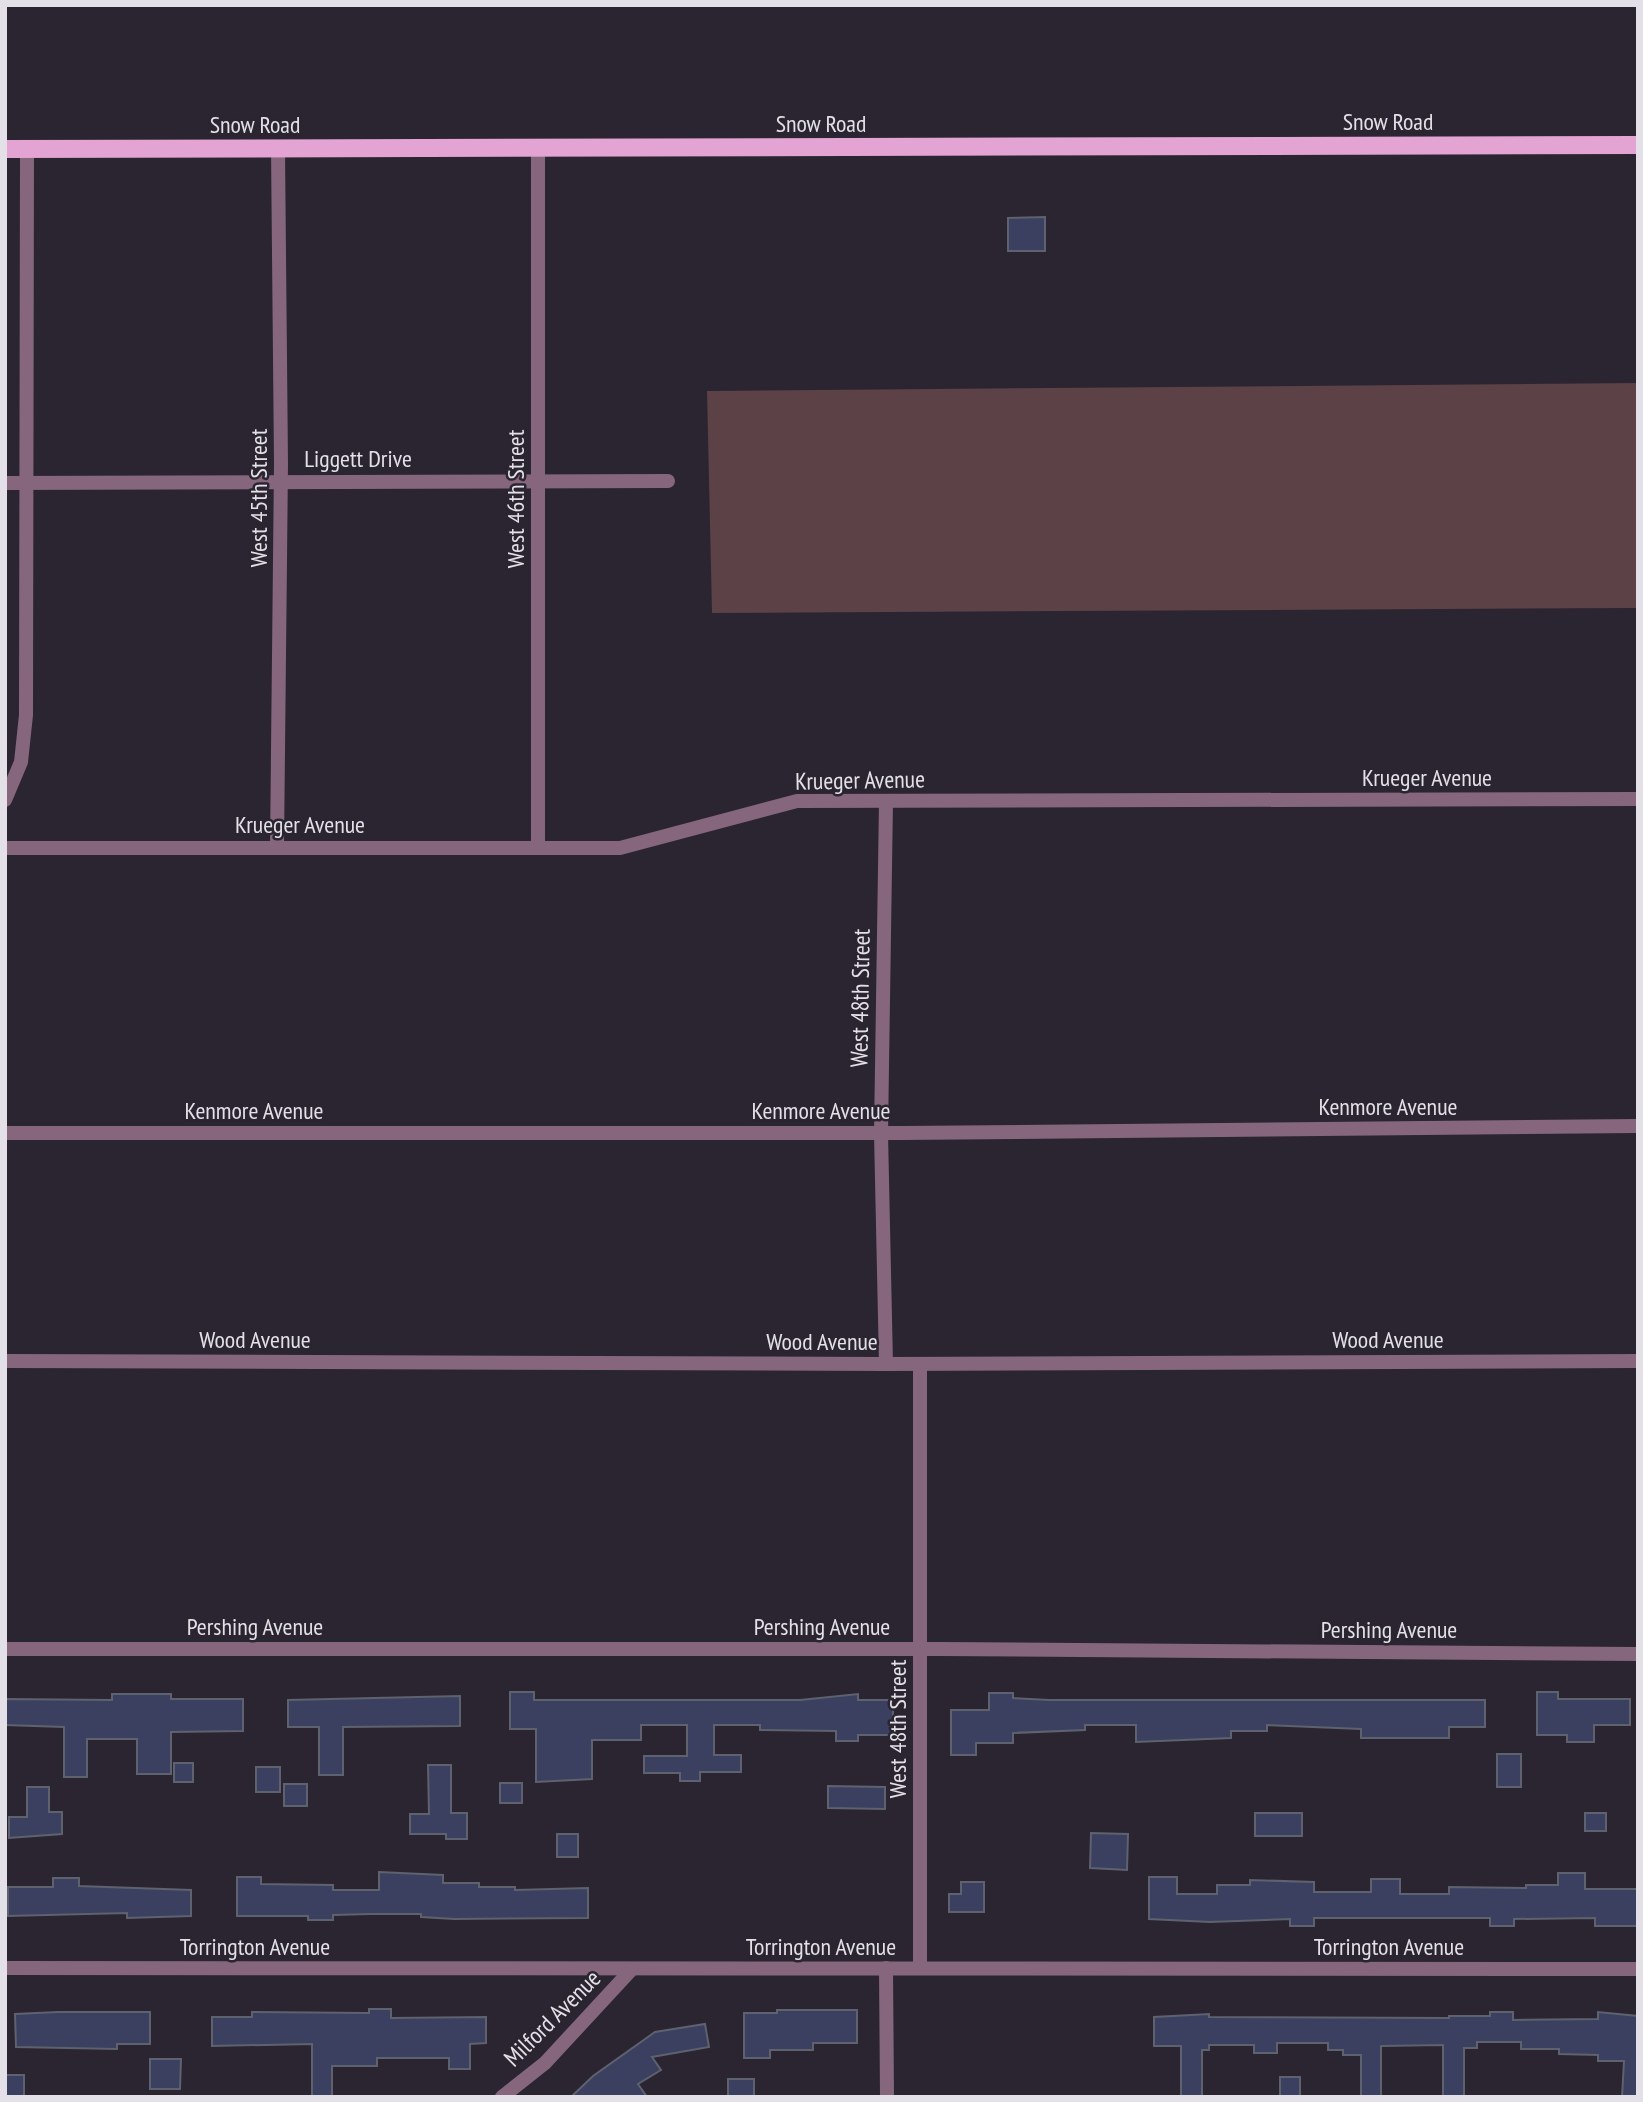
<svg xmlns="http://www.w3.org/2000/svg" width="1643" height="2102" viewBox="0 0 1643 2102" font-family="'PT Sans Narrow',sans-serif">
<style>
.green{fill:#5c4146}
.building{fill:#3c4060;stroke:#5e616e;stroke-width:2}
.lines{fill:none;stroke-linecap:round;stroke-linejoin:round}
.minor{stroke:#85667d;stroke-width:14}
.primary{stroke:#e3a4d4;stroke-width:18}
.labels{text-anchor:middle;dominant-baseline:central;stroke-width:5;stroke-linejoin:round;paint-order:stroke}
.street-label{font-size:24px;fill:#e3e0e7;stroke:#2a2530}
</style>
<rect width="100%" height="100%" fill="#2a2530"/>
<polygon class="green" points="1638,383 1638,608 712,613 707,391"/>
<g class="building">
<polygon points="1045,217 1045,251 1008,251 1008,218"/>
<polygon points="510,1692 534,1692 534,1700 800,1700 858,1694 858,1700 893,1700 893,1735 858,1735 858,1741 836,1741 836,1731 760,1730 760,1725 714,1725 714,1755 741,1755 741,1772 700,1772 700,1781 680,1781 680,1773 644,1773 644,1756 687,1756 687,1725 641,1725 641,1740 592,1740 592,1779 536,1782 536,1729 510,1729"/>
<polygon points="1537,1692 1558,1692 1558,1699 1630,1699 1630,1725 1594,1725 1594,1742 1567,1742 1567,1735 1537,1735"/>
<polygon points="989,1693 1013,1693 1013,1698 1049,1700 1485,1700 1485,1727 1449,1727 1449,1738 1361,1738 1361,1729 1267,1725 1267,1731 1231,1731 1231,1738 1136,1742 1136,1725 1085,1725 1085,1730 1013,1733 1013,1743 976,1743 976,1755 951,1755 951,1710 989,1710"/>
<polygon points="112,1694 171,1694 171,1699 243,1699 243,1731 171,1732 171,1774 137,1774 137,1739 87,1739 87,1777 64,1777 64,1727 5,1725 5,1699 112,1700"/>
<polygon points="460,1696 460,1726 343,1727 343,1775 319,1775 319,1727 288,1727 288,1700"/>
<rect x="1497" y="1754" width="24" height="33"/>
<rect x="174" y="1763" width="19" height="19"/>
<polygon points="428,1765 451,1765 451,1813 467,1813 467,1839 446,1839 446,1834 410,1834 410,1814 429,1814"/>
<rect x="256" y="1767" width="24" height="25"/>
<rect x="500" y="1783" width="22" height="20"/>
<rect x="284" y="1784" width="23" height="22"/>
<polygon points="828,1786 885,1787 885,1809 828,1808"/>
<polygon points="27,1787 49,1787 49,1812 62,1812 62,1834 9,1838 9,1817 27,1817"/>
<rect x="1255" y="1813" width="47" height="23"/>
<rect x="1585" y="1813" width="21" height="18"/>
<polygon points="1091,1833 1128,1834 1127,1870 1090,1868"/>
<rect x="557" y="1834" width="21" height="23"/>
<polygon points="379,1872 443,1875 443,1883 479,1883 479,1887 515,1887 515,1890 588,1888 588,1918 454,1919 421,1917 421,1914 370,1914 333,1915 333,1920 308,1920 308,1916 237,1916 237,1877 261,1877 261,1884 333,1885 333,1890 379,1890"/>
<polygon points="1558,1873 1585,1873 1585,1889 1638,1889 1638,1926 1595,1926 1595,1918 1514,1919 1514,1926 1490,1926 1490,1918 1314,1918 1314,1926 1290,1926 1290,1919 1210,1922 1149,1919 1149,1877 1177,1877 1177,1894 1217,1894 1217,1885 1250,1885 1250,1880 1314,1882 1314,1892 1371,1892 1371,1879 1400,1879 1400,1894 1449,1894 1449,1887 1526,1888 1526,1885 1558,1885"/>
<polygon points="53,1878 79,1878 79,1886 191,1890 191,1916 127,1918 127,1913 8,1916 8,1887 53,1887"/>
<polygon points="961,1882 984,1882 984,1912 949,1912 949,1894 961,1894"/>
<polygon points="369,2009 391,2009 391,2018 486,2017 486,2043 470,2044 470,2069 449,2069 449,2058 377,2058 377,2066 332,2066 332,2097 312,2097 312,2044 212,2046 212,2017 252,2017 252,2012 369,2013"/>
<polygon points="777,2010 857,2010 857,2043 813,2043 813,2050 770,2050 770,2058 744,2058 744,2013 777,2013"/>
<polygon points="58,2012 150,2012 150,2044 117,2044 117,2049 16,2047 15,2014"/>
<polygon points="1490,2012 1513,2012 1513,2020 1598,2019 1598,2012 1638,2016 1638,2097 1622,2097 1624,2061 1598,2061 1598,2055 1559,2054 1559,2049 1521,2049 1521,2042 1477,2042 1477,2048 1464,2048 1464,2096 1443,2096 1443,2045 1381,2046 1381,2097 1361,2097 1361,2055 1343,2055 1343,2050 1328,2050 1328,2043 1277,2043 1277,2053 1254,2053 1254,2045 1209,2045 1209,2050 1202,2050 1202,2096 1181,2096 1181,2046 1154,2046 1154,2017 1209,2014 1209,2017 1449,2018 1449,2016 1490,2016"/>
<polygon points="705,2024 709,2047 652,2057 661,2070 638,2084 647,2097 571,2097 593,2076 655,2032"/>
<polygon points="150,2059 181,2059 180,2089 150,2089"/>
<rect x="5" y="2075" width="19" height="22"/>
<rect x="1280" y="2077" width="20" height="20"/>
<rect x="728" y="2079" width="26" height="18"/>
</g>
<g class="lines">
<g class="minor">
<polyline points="538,149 538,848"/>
<polyline points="5,483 668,481"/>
<polyline points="5,800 21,762 26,715 27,149"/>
<polyline points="886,801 881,1133 886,1364"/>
<polyline points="277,847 281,464 278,149"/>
<polyline points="5,848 620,848 797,801 1638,799"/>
<polyline points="5,1133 901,1133 1638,1126"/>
<polyline points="5,1361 886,1364 1638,1361"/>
<polyline points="920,1364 920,1968"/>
<polyline points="5,1649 939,1649 1638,1654"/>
<polyline points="5,1968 1638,1969"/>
<polyline points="886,1968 887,2097"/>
<polyline points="502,2097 545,2063 632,1969"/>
</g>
<polyline class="primary" points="5,149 1638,145"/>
</g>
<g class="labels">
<g class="street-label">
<text x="1388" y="121">Snow Road</text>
<text x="821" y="123">Snow Road</text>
<text x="255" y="124">Snow Road</text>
<text x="358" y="458">Liggett Drive</text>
<text transform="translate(258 498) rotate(-90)">West 45th Street</text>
<text transform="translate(515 499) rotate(-90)">West 46th Street</text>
<text x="1427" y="777">Krueger Avenue</text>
<text transform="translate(860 780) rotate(-1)">Krueger Avenue</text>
<text x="300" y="824">Krueger Avenue</text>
<text transform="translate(860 998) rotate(-89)">West 48th Street</text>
<text x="1388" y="1106">Kenmore Avenue</text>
<text x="254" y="1110">Kenmore Avenue</text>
<text x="821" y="1110">Kenmore Avenue</text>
<text x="255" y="1339">Wood Avenue</text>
<text x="1388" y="1339">Wood Avenue</text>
<text x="822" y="1341">Wood Avenue</text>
<text x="255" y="1626">Pershing Avenue</text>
<text x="822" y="1626">Pershing Avenue</text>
<text x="1389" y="1629">Pershing Avenue</text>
<text transform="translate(897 1729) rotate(-90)">West 48th Street</text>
<text x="255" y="1946">Torrington Avenue</text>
<text x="821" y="1946">Torrington Avenue</text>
<text x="1389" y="1946">Torrington Avenue</text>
<text transform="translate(552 2018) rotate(-45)">Milford Avenue</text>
</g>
</g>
<rect width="1643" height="2102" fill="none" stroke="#e3e0e7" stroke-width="14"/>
</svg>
